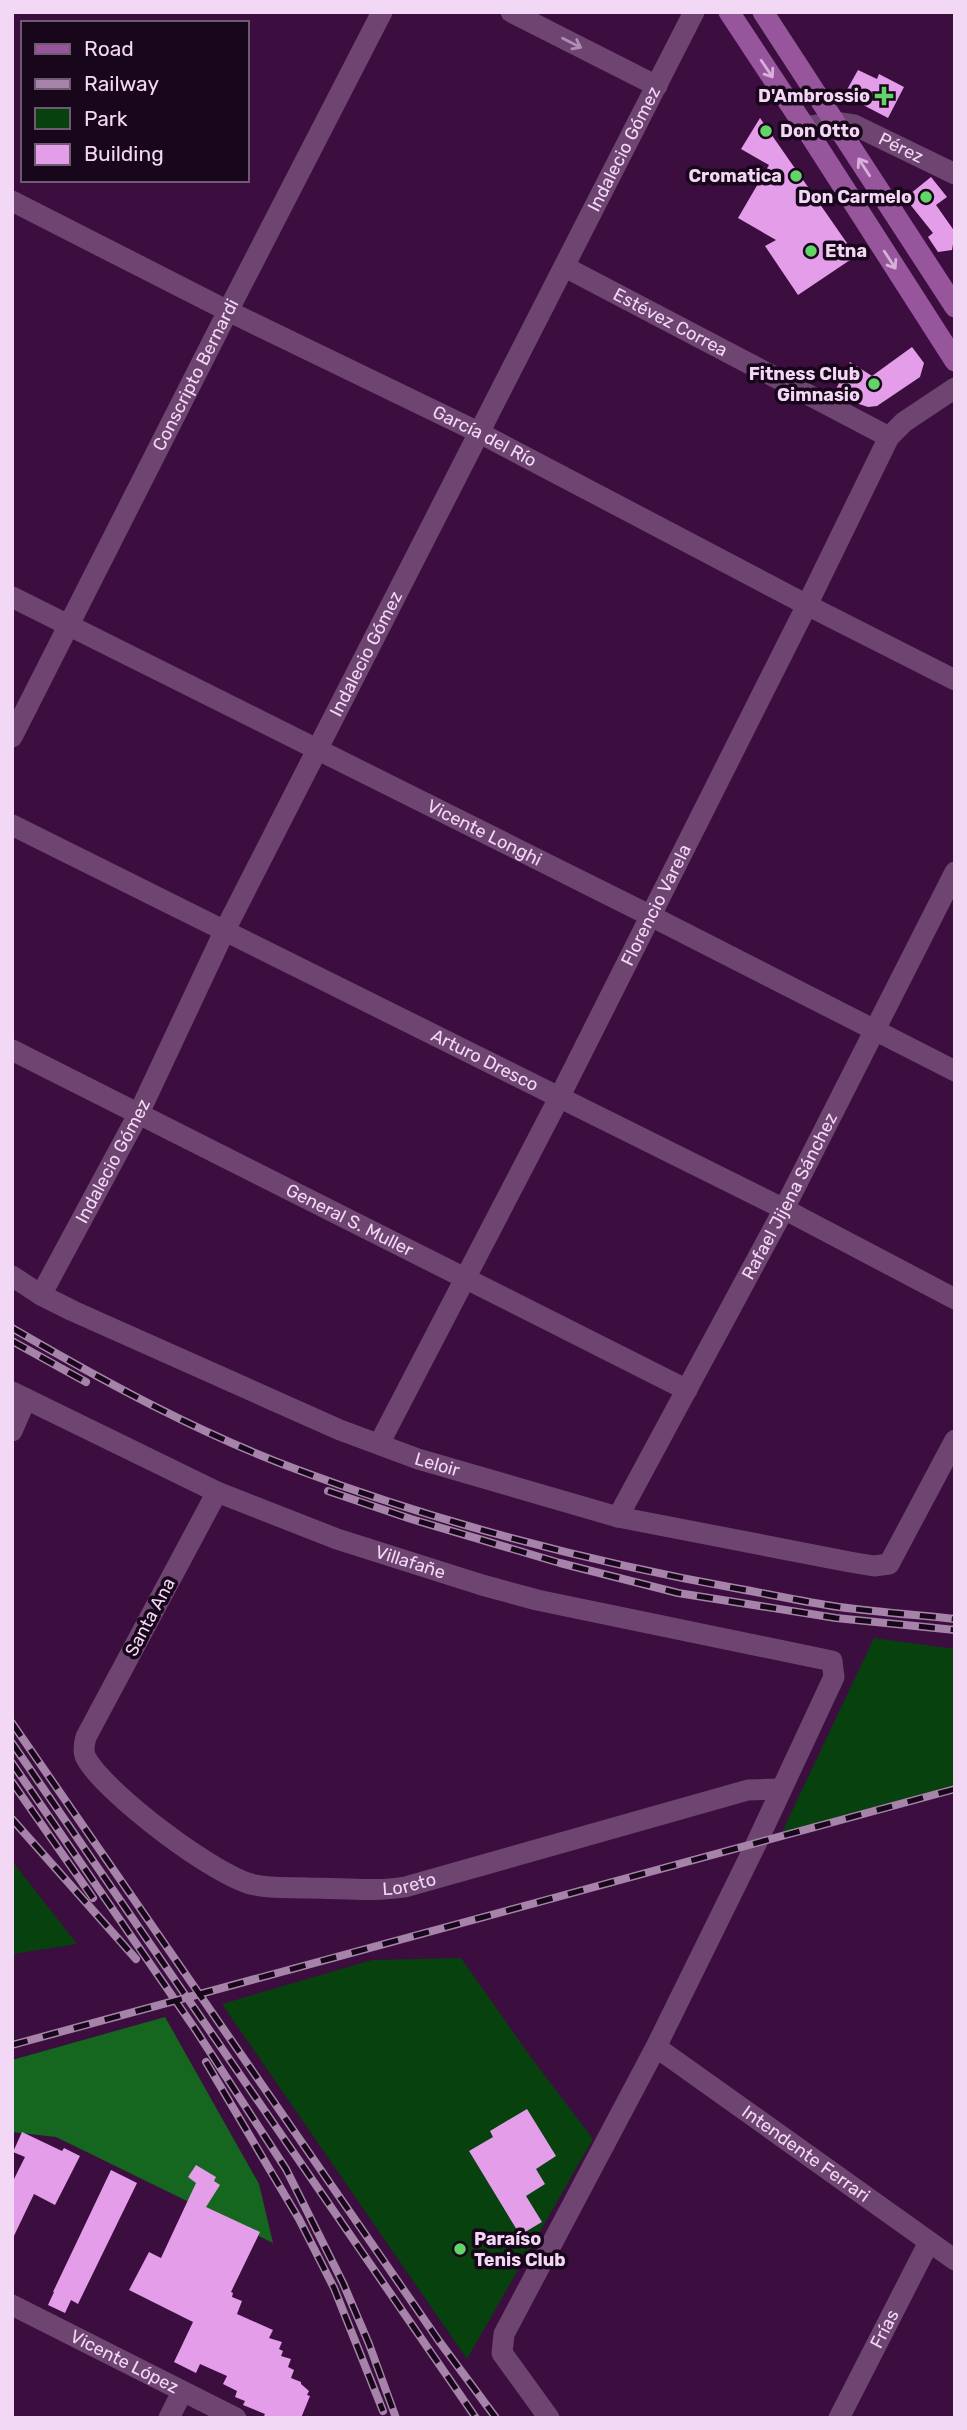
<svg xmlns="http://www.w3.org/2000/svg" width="967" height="2430" viewBox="0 0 967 2430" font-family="Rubik,sans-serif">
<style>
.green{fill:#07410e}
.forest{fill:#15661e}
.building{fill:#e49de9}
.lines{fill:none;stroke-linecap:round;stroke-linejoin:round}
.minor{stroke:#6e4571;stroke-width:21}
.secondary{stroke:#97559c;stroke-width:21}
.rail-casing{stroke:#a683a9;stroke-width:8}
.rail{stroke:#18061a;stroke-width:5;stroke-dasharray:16;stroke-linecap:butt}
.oneway{stroke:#b08eb3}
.oneway2{stroke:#d7b1da}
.poi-dot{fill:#63d468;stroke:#18061a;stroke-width:2.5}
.labels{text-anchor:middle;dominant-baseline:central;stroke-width:7;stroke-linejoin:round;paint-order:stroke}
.poi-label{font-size:18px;font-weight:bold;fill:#f3d8f5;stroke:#18061a;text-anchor:end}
.street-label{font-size:18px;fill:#f3d8f5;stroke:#18061a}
</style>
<rect width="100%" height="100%" fill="#3b0e3f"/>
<g class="green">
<polygon points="874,1638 955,1649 955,1785 782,1832"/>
<polygon points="12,1861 77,1944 12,1954"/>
<polygon points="461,1958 530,2056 593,2139 467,2359 222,2004 372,1960"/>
</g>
<polygon class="forest" points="165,2017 259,2184 273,2243 56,2137 12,2132 12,2060"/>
<g class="building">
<polygon points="858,70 877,79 879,74 904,87 888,118 844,95"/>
<polygon points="760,118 856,256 798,295 765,246 776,240 738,218 769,165 741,149"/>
<polygon points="931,177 947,197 936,205 955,232 952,250 938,252 928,237 933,233 905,198"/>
<polygon points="912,347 924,363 920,377 877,406 868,407 859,404 835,391 850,362 872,376"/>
<polygon points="527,2109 556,2156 536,2169 545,2184 526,2196 542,2222 520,2235 469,2151 493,2137 490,2131"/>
<polygon points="22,2132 62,2151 64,2148 80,2156 55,2205 34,2194 12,2240 12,2183 25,2157 13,2152"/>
<polygon points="196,2165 216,2177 214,2181 220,2185 206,2207 260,2232 231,2292 233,2293 232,2297 242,2301 237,2314 273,2330 269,2338 282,2342 279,2349 283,2351 281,2356 291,2359 288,2367 294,2370 291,2378 301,2382 301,2384 309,2391 307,2395 310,2396 301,2418 263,2418 265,2414 243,2405 245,2401 235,2397 237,2391 223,2384 227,2376 200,2364 196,2373 174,2362 193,2322 129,2290 149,2252 161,2258 196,2183 188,2177"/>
<polygon points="111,2170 137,2183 78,2304 71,2300 65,2313 48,2305 54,2292 53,2292"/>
</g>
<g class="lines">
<g class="minor">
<polyline points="511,12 657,86"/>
<path id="s1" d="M805,127L834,122L854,125L955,174"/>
<path id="s2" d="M12,201L228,311L478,432L807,605L955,680"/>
<path id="s3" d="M565,267L889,437"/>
<path id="s4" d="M12,597L649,915L955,1071"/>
<path id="s5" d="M12,737L228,311L382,12"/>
<path id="s6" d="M12,825L784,1209L955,1299"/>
<path id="s7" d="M12,1050L687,1390"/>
<path id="s8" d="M12,1276L41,1295L73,1311L340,1430L418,1459L618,1517L850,1562L874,1566L889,1564L955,1440"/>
<path id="s9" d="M41,1295L139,1113L224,932L694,12"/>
<path id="s10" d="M12,1392L217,1492L337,1539L482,1585L537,1600L832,1661L834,1677L757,1842L656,2047L504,2334L502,2353L549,2418"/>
<polyline points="12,1431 26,1399"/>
<path id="s11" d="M379,1444L559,1098L807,605L889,437L904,422L955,388"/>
<path id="s12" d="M217,1492L86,1737C84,1744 83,1752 86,1758C105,1793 217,1878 255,1885C273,1889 292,1887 309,1888C341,1888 374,1892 405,1887L748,1790L780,1789"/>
<path id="s13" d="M618,1517L784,1209L955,872"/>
<path id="s14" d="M656,2047L955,2260"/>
<path id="s15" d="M12,2305L236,2418"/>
<polyline points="169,2418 182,2392"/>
<path id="s16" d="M839,2418L929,2242"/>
</g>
<g class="secondary">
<polyline points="729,12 805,127 955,361"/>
<polyline points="763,12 955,307"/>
</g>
<g class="rail-casing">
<g id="rail">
<path d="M12,1328C105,1382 200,1434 301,1471C443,1524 591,1562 740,1589C773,1595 806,1602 839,1607C877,1612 916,1615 955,1619"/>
<polyline points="12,1341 86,1382"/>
<polyline points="328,1491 411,1519 560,1563 678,1593 836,1618 955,1630"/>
<polyline points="12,1723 439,2341 496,2418"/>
<polyline points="12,1743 476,2418"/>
<polyline points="12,1763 195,2029 286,2169 343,2283 369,2344 396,2418"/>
<polyline points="12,1782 93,1898"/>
<polyline points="12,1819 136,1959"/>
<polyline points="12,2045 955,1789"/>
<polyline points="206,2062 299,2219 334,2288 383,2411"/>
</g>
</g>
<use href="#rail" class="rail"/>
</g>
<defs><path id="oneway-shaft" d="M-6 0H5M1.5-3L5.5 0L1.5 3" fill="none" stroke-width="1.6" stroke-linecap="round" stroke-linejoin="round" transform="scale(1.75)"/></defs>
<use class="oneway" href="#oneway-shaft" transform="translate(572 43) rotate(27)"/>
<g class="oneway2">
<use href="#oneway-shaft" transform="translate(767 69) rotate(56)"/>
<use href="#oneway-shaft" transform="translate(864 167) rotate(-123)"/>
<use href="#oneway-shaft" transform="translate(890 260) rotate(57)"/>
</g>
<g class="poi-dot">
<path d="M880.5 85.5h7v7h7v7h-7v7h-7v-7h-7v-7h7z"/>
<circle cx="766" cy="131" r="7"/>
<circle cx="796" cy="176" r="7"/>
<circle cx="926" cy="197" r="7"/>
<circle cx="811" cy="251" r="7"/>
<circle cx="874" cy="384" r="7"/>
<circle cx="460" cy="2249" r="7"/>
</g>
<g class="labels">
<g class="poi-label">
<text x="870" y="96">D'Ambrossio</text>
<text x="780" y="131" text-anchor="start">Don Otto</text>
<text x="782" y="176">Cromatica</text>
<text x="912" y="197">Don Carmelo</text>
<text x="825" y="251" text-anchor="start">Etna</text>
<text x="860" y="374">Fitness Club<tspan x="860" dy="21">Gimnasio</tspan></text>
<text x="474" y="2239" text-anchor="start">Paraíso<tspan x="474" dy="21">Tenis Club</tspan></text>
</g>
<g class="street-label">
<text stroke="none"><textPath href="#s1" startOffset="102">Pérez</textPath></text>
<text stroke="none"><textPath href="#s9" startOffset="1286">Indalecio Gómez</textPath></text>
<text stroke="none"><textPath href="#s3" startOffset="119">Estévez Correa</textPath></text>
<text stroke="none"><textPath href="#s5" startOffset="406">Conscripto Bernardi</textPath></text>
<text stroke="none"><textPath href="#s2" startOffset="528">García del Río</textPath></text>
<text stroke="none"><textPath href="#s9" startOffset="719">Indalecio Gómez</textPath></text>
<text stroke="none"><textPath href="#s4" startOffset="528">Vicente Longhi</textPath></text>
<text stroke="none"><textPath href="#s11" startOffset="606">Florencio Varela</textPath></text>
<text stroke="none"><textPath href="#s6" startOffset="528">Arturo Dresco</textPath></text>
<text stroke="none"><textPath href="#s9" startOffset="152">Indalecio Gómez</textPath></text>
<text stroke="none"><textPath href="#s13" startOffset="364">Rafael Jijena Sánchez</textPath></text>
<text stroke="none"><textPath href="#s7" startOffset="378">General S. Muller</textPath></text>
<text stroke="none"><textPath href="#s8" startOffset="466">Leloir</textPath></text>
<text stroke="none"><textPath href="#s10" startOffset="434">Villafañe</textPath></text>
<text transform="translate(150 1617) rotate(-62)">Santa Ana</text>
<text stroke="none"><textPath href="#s12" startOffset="668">Loreto</textPath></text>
<text stroke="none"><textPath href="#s14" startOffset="184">Intendente Ferrari</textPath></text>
<text stroke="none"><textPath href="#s16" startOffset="100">Frías</textPath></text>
<text stroke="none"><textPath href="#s15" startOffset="126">Vicente López</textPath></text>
</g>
</g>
<rect width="967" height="2430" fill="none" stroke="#f3d8f5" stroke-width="28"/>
<rect x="21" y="21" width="228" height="161" fill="#18061a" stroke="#705a72" stroke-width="2"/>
<rect x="35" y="44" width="35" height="10" fill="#97559c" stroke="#705a72" stroke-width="2"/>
<text x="84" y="56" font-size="21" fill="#f3d8f5">Road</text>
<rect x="35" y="79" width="35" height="10" fill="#a683a9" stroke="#705a72" stroke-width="2"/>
<text x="84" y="91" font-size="21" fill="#f3d8f5">Railway</text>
<rect x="35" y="108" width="35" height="21" fill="#07410e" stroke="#705a72" stroke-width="2"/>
<text x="84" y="126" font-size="21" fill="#f3d8f5">Park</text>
<rect x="35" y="144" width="35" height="21" fill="#e49de9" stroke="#705a72" stroke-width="2"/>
<text x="84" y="161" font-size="21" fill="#f3d8f5">Building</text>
</svg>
